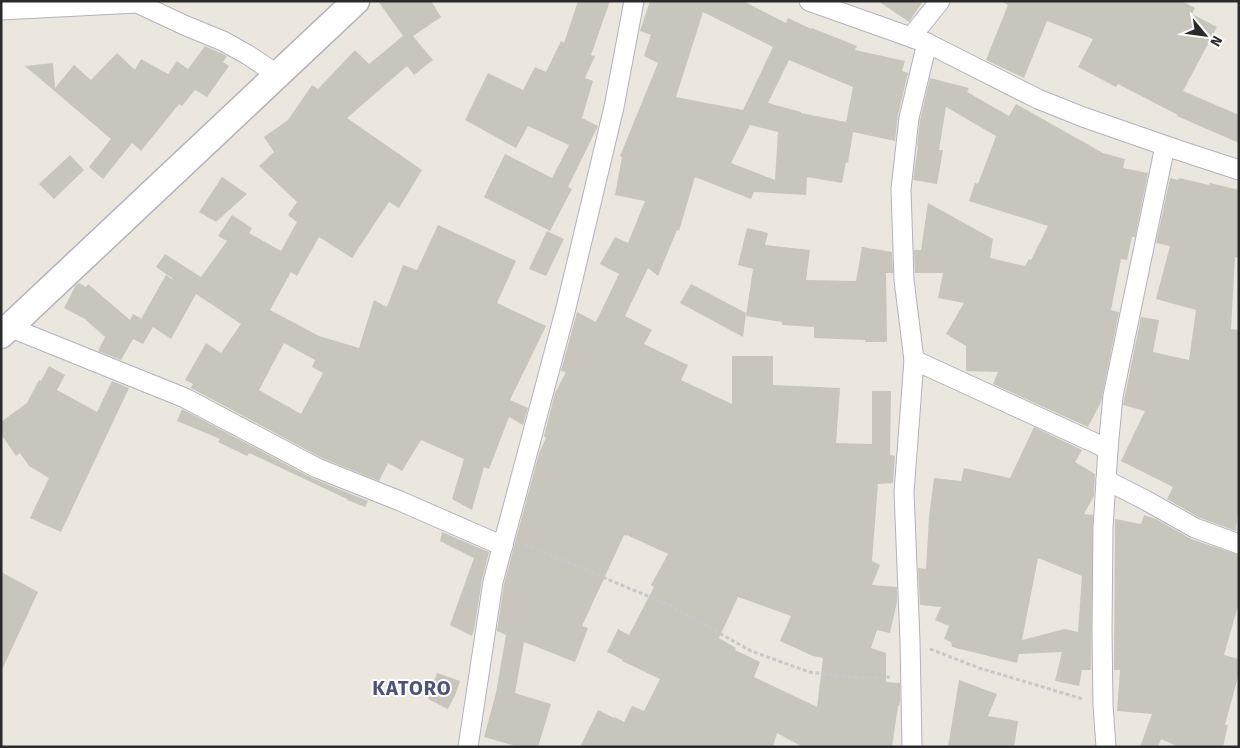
<svg xmlns="http://www.w3.org/2000/svg" width="1240" height="748" viewBox="0 0 1240 748" font-family="'Fira Sans',sans-serif">
<style>
.building{fill:#c7c5bc;fill-rule:evenodd}
.lines{fill:none;stroke-linecap:round;stroke-linejoin:round}
.street-casing{stroke:#b1b2bd;stroke-width:21}
.secondary-casing{stroke:#b1b2bd;stroke-width:29}
.path{stroke:#c8c8c8;stroke-width:3;stroke-dasharray:4 2.5;stroke-linecap:butt}
.street{stroke:#fff;stroke-width:19}
.secondary{stroke:#fff;stroke-width:26}
.labels{text-anchor:middle;dominant-baseline:central;stroke-width:4;stroke-linejoin:round;paint-order:stroke}
.district-label{font-size:20px;font-weight:bold;letter-spacing:1px;fill:#4e5178;stroke:#fff}
</style>
<rect width="100%" height="100%" fill="#ebe7de"/>
<g class="building">
<path d="M378,1H431L441,17L413,36L433,60L414,75L407,66L347,118L422,170L399,208L389,202L352,258L319,237L297,276L291,272L270,310L319,336L359,348L374,300L387,307L403,265L417,270L438,225L516,261L497,303L546,326L510,400L528,408L523,425L509,417L489,469L484,467L472,510L452,499L464,459L421,440L402,471L388,463L379,481L322,458L191,388L193,384L185,380L206,343L221,353L241,324L196,294L171,339L153,327L143,344L133,339L121,360L98,351L105,337L85,319L64,308L76,285L79,283L86,287L88,284L130,320L133,314L142,319H141L166,275L173,280V279L156,267L165,254L201,277L227,241L218,236L232,215L252,228L249,233L281,251L297,222L288,215L297,202L259,166L274,152L264,137L288,120L312,85L318,89L355,50L369,64L403,36ZM284,343L315,360L312,367L323,373L301,414L259,390Z"/>
<polygon points="578,1 610,1 591,55 595,56 585,78 593,81 582,118 598,126 568,187 572,189 550,231 484,197 505,154 552,178 569,145 528,126 516,148 465,120 488,73 523,90 535,67 546,72 561,41 564,43"/>
<path d="M650,1H743L786,23L788,18L811,29L812,28L857,46L855,50L905,61L902,71L908,73L898,115L895,141L853,132L848,163L846,162L842,183L807,177L806,195L754,192L751,199L695,177L679,231L677,230L658,276L648,268L625,316L652,330L644,344L688,365L681,380L732,404V356H773V385L840,388L836,443L872,444V391H891L890,455L895,456L893,483L878,484L872,561L880,565L872,585L897,587V602L890,633L877,630L871,648L886,653V682L900,683V701L899,706H898L892,747H803L777,733L773,747H580L598,710L614,718L615,717L624,722L632,706L644,711L660,679L622,661L623,660L607,652L618,629L629,635L654,587L651,585L668,554L627,535L626,536L624,535L582,626L588,628L575,662L524,642L515,693L551,704L538,747H519L484,737L496,693L506,635L497,631L504,584L539,453L546,438L544,436L555,393L566,372L561,371L577,312L596,322L619,274L600,264L615,237L628,243L645,201L615,195L622,157L620,156L658,63L644,56L651,35L640,31ZM703,12L773,47L743,110L676,97ZM789,60L853,87L846,122L801,113V112L768,103ZM750,125L778,132L775,180L731,163ZM738,597L791,616L780,641L813,656L823,658L817,707L754,677L760,662L735,650L736,648L719,638Z"/>
<polygon points="878,1 923,1 909,22"/>
<polygon points="1001,1 1182,1 1195,8 1192,14 1217,27 1183,91 1239,115 1239,143 1177,116 1178,115 1118,84 1116,87 1078,67 1093,39 1047,21 1024,78 986,60 1008,5"/>
<polygon points="205,46 227,56 223,62 229,66 207,97 195,90 182,106 179,104 141,151 132,143 103,179 89,167 111,139 25,66 53,63 55,88 74,65 91,80 117,53 135,70 141,59 168,74 177,61 188,69"/>
<polygon points="930,78 969,88 967,92 1009,116 1016,104 1103,153 1125,159 1123,168 1148,173 1135,237 1132,237 1127,260 1121,259 1111,310 1119,312 1101,402 1088,427 993,384 998,372 966,371 966,346 946,334 964,303 938,298 943,273 915,273 914,250 921,250 928,203 993,239 990,258 1025,266 1029,259 1031,260 1048,226 969,201 975,183 978,184 996,136 946,107 939,150 943,150 937,184 913,180 918,146 917,146 920,120"/>
<polygon points="70,155 84,170 54,199 39,184"/>
<polygon points="222,177 247,194 216,222 199,212"/>
<polygon points="1170,178 1178,180 1179,178 1209,185 1210,183 1239,190 1239,258 1235,257 1231,329 1239,330 1239,500 1236,531 1200,518 1167,499 1173,487 1121,461 1145,411 1123,405 1141,317 1159,320 1153,352 1189,360 1196,310 1156,299 1170,246 1156,243"/>
<polygon points="747,228 768,233 765,245 810,250 806,280 856,281 862,247 892,252 893,273 886,273 887,342 865,342 865,340 814,338 814,327 782,325 782,322 746,316 753,269 738,265"/>
<polygon points="547,231 564,239 546,276 529,269"/>
<polygon points="691,284 746,313 743,337 680,303"/>
<polygon points="49,366 65,375 57,390 97,412 112,381 129,388 61,532 30,518 49,478 29,466 20,453 16,456 1,434 1,422 27,403 39,380 41,381"/>
<polygon points="182,409 312,478 368,501 365,507 347,500 347,499 249,453 247,456 218,442 220,439 177,421"/>
<path d="M1034,427L1082,450L1075,462L1095,474L1094,496L1084,514L1093,515L1091,670H1082L1079,686L1055,681L1062,652L1019,654L1017,663L952,647L951,642L944,639L949,626L935,620L941,607L920,605L918,568L926,569L929,517L934,478L961,481L964,468L1010,478ZM1038,558L1082,576L1078,632L1065,629L1022,640Z"/>
<polygon points="1144,515 1156,519 1191,539 1239,555 1239,602 1224,655 1239,659 1239,673 1225,725 1228,725 1223,747 1179,747 1161,739 1158,747 1140,747 1152,714 1117,711 1120,670 1114,670 1115,519 1141,524"/>
<polygon points="442,532 489,552 482,580 474,630 472,636 450,625 474,558 440,541"/>
<polygon points="1,572 38,592 1,672"/>
<polygon points="437,673 460,681 456,693 448,709 428,699"/>
<polygon points="959,680 997,694 988,716 1018,721 1014,747 948,747"/>
</g>
<g class="lines">
<g class="street-casing">
<g id="street">
<polyline points="809,1 927,43 1038,99 1083,117 1175,149 1239,170"/>
<polyline points="1,10 137,3 184,25 223,41 248,55 278,75"/>
<polyline points="911,37 940,1"/>
<polyline points="9,327 185,398 317,468 400,501 503,546"/>
<polyline points="914,360 1108,449"/>
<polyline points="1106,480 1147,501 1195,528 1239,544"/>
<polyline points="468,747 493,582 566,308 614,107 634,1"/>
<polyline points="912,747 910,641 904,492 914,360 904,280 901,189 909,118 927,43"/>
<polyline points="1106,747 1103,705 1102,630 1103,528 1108,449 1113,396 1165,146"/>
</g>
</g>
<g class="secondary-casing">
<polyline id="secondary" points="1,335 356,1"/>
</g>
<g class="path">
<polyline points="525,544 673,607 751,651 809,672 861,678 890,677"/>
<polyline points="930,649 979,668 1083,699"/>
</g>
<use href="#street" class="street"/>
<use href="#secondary" class="secondary"/>
</g>
<g class="labels">
<g class="district-label">
<text x="412" y="688">KATORO</text>
</g>
</g>
<rect width="1240" height="748" fill="none" stroke="#2a2a2a" stroke-width="5"/>
<g transform="translate(1205 35) rotate(119)" stroke="#ffffff" stroke-width="4" paint-order="stroke">
<path d="M0-4L9 19L0 12L-9 19Z" fill="#2a2a2a"/>
<text y="-8" font-size="14" font-weight="bold" text-anchor="middle" fill="#2a2a2a">N</text>
</g>
</svg>
